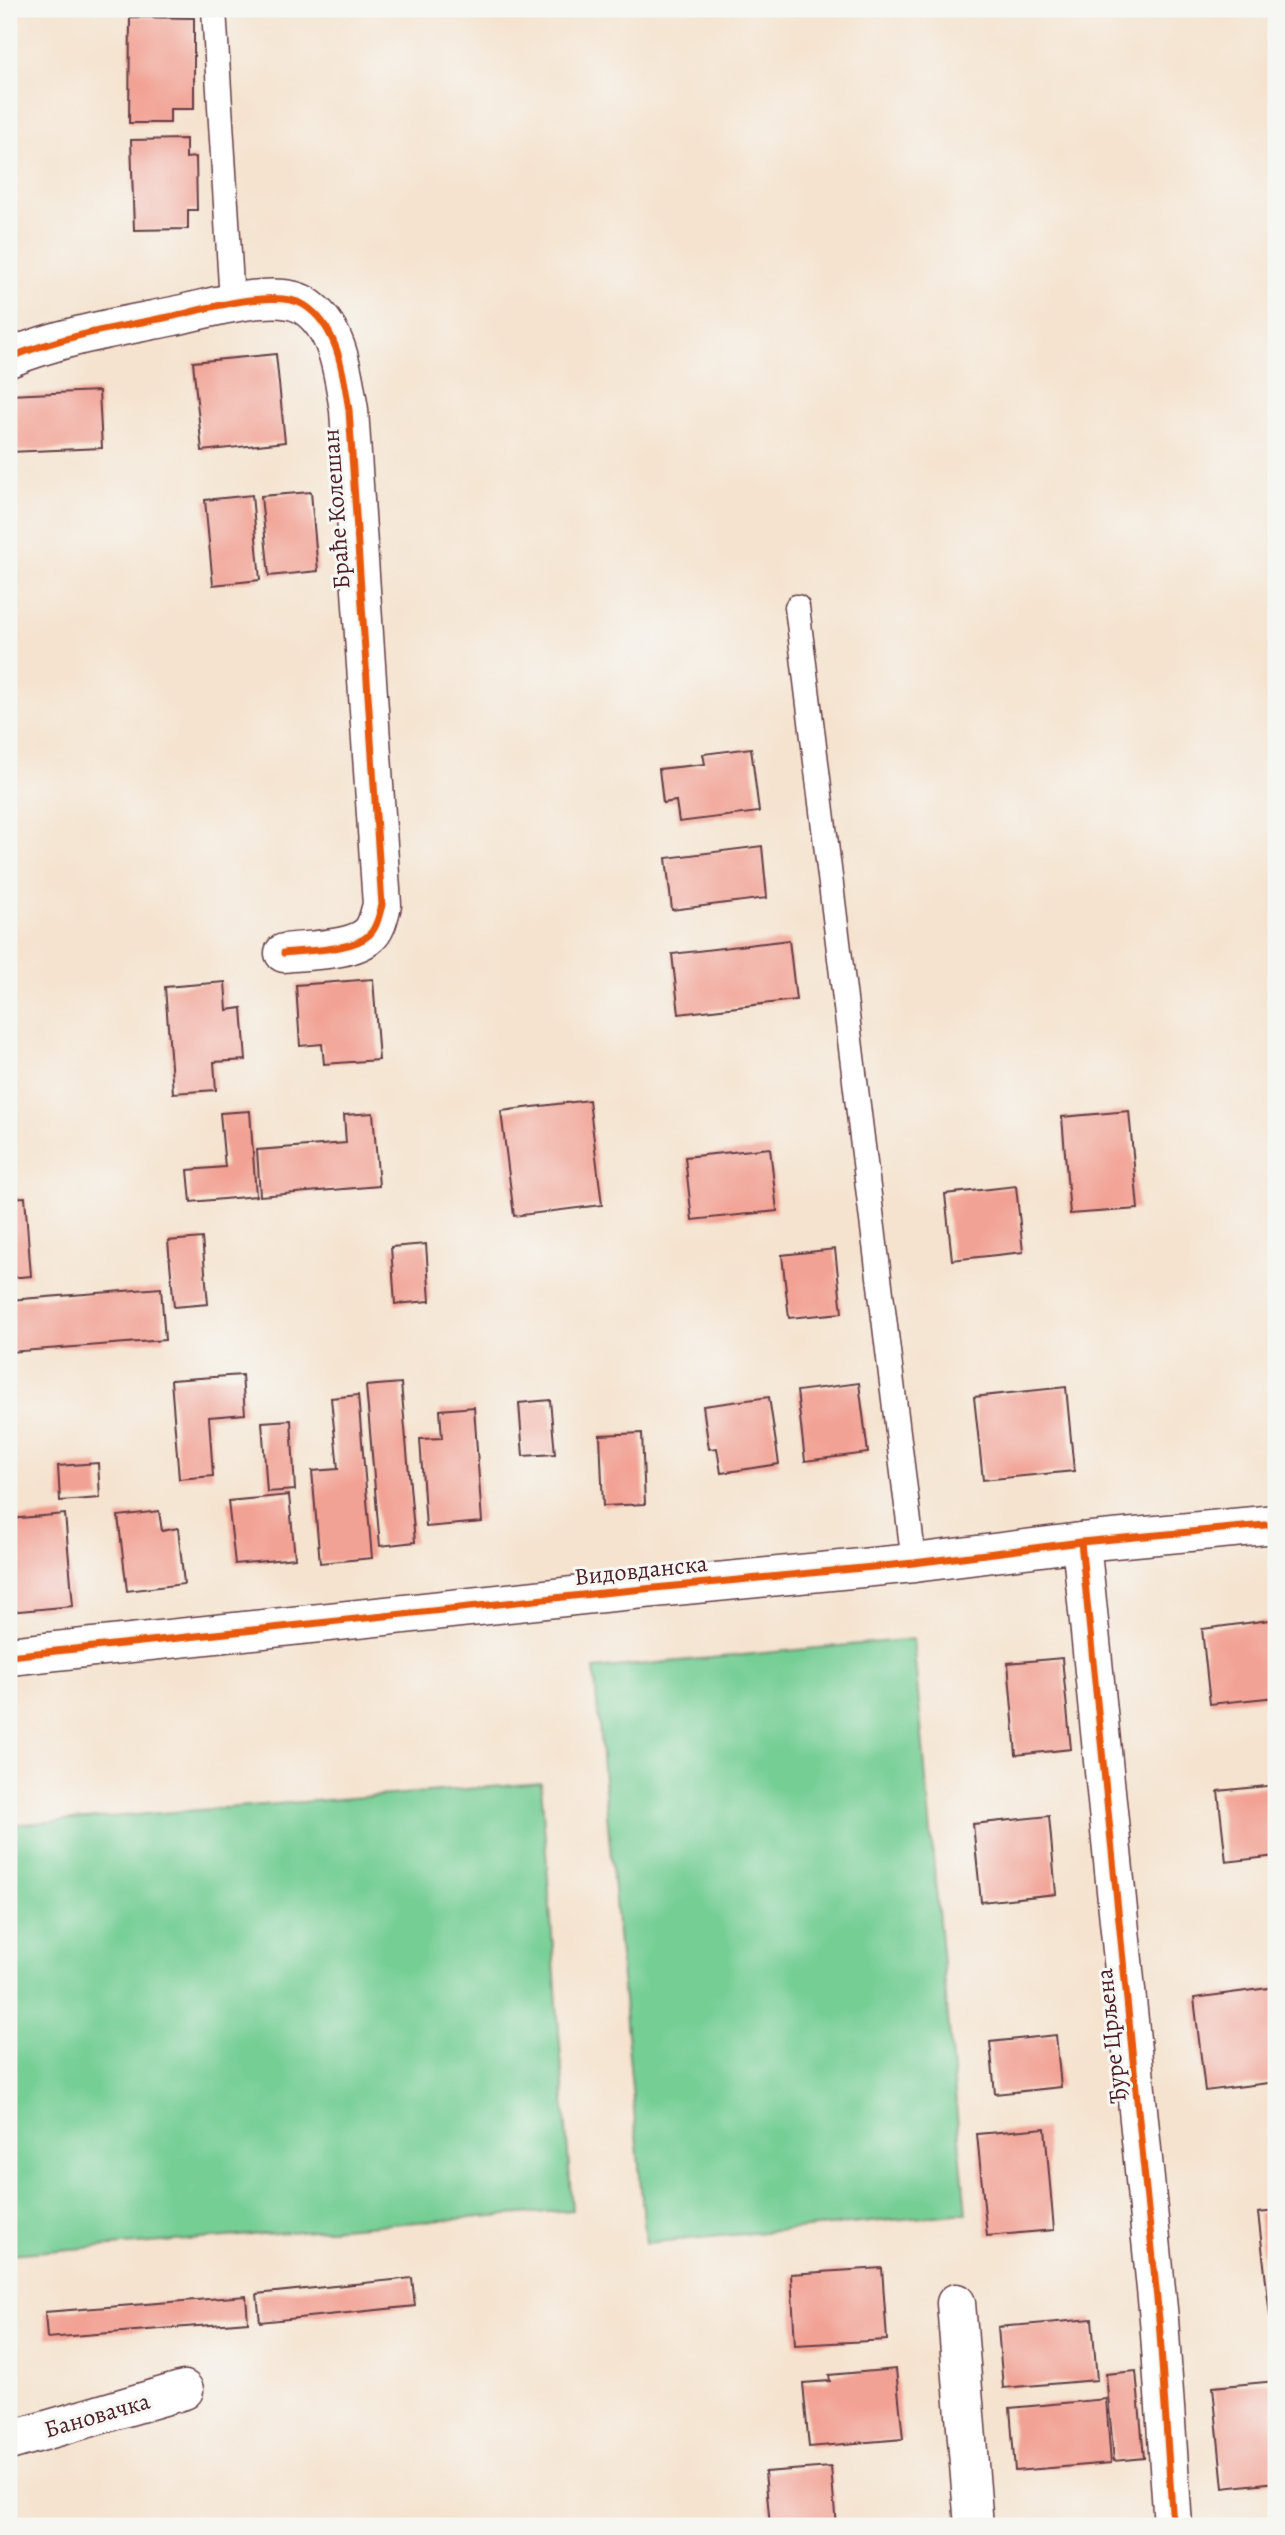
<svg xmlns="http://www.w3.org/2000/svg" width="1285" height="2535" viewBox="0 0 1285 2535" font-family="Alegreya,serif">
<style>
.green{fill:#75ce94;stroke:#607660;stroke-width:2}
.building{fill:#f2a294}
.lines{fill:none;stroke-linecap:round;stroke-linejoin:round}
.lane-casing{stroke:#643c44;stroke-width:27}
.street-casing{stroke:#643c44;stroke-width:41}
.lane{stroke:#fff;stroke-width:24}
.street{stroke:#fff;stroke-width:38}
.cycleway-casing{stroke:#f6f6f2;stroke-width:11}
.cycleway{stroke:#e8590c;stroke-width:7}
.labels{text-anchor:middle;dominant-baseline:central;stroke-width:6;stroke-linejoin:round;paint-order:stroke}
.street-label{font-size:24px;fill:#4a1f2b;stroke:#f6f6f2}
</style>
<rect width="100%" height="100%" fill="#f6f6f2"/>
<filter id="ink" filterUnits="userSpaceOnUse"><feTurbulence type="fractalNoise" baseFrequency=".0143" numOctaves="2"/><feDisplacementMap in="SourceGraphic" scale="14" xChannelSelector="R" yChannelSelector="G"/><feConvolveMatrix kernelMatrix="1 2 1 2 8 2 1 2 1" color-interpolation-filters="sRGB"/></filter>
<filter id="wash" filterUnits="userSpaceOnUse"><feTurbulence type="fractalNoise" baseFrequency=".00686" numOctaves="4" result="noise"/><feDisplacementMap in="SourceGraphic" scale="28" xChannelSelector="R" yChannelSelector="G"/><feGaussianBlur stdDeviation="1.57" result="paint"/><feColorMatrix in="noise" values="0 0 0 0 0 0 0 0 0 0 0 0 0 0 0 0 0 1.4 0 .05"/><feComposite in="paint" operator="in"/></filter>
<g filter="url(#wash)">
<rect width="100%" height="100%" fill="#f5e3cf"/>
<g class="green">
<polygon points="913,1639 966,2213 646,2243 594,1669"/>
<polygon points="541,1783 572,2210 9,2254 9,1825"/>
</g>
<g id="blocks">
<g class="building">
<polygon points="130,17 194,18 194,109 170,109 170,123 129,123"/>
<polygon points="186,139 186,158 196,157 197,210 188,210 188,229 134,230 131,140"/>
<polygon points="276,354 285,442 202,451 193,362"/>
<polygon points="99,391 102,448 9,452 9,395"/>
<polygon points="311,492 318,571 269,576 261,496"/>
<polygon points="252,495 260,580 213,585 205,500"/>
<polygon points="751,748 759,812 679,822 676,801 663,803 659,769 705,764 703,754"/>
<polygon points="762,846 767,898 672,910 666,858"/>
<polygon points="789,940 796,1000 679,1014 672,954"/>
<polygon points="373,979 379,1060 324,1064 322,1044 300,1046 296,985"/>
<polygon points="225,982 227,1010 242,1008 246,1060 214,1062 216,1090 173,1093 165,987"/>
<polygon points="589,1100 602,1205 514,1216 501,1111"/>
<polygon points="250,1111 256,1196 191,1202 188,1170 225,1167 220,1113"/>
<polygon points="1129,1111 1138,1209 1070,1214 1062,1117"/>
<polygon points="373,1113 379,1186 260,1196 257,1150 346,1143 344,1115"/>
<polygon points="770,1148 777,1211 692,1220 685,1157"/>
<polygon points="1016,1186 1023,1252 952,1260 945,1194"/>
<polygon points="25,1197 31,1276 9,1278 9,1198"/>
<polygon points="202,1238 208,1304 174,1307 168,1241"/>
<polygon points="426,1244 430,1301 395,1304 391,1247"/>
<polygon points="835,1249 842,1313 789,1318 782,1255"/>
<polygon points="161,1288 165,1340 9,1352 9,1300"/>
<polygon points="242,1375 245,1414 209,1417 213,1476 179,1479 171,1380"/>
<polygon points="401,1383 415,1542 380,1546 366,1386"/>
<polygon points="859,1383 868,1453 805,1461 797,1391"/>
<polygon points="1066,1387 1074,1471 983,1480 974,1397"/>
<polygon points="358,1395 372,1558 320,1563 312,1471 338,1469 331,1398"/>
<polygon points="769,1397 779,1464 721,1473 717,1448 709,1449 703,1406"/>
<polygon points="550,1400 555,1454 523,1456 519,1403"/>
<polygon points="474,1407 482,1522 426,1527 420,1439 442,1438 440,1410"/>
<polygon points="291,1420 295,1490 267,1492 262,1422"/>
<polygon points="642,1433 645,1504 603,1506 600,1435"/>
<polygon points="98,1463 100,1498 60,1501 58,1466"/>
<polygon points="289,1495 295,1558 235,1564 228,1501"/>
<polygon points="159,1511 162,1531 178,1528 184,1584 127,1591 118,1516"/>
<polygon points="65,1514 73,1606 9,1612 9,1519"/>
<polygon points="1270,1620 1276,1676 1276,1697 1210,1704 1202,1629"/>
<polygon points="1062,1658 1071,1749 1016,1755 1008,1663"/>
<polygon points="1276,1785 1276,1856 1226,1862 1218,1791"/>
<polygon points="1049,1816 1056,1894 981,1902 973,1824"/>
<polygon points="1276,1987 1276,2082 1205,2091 1194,1998"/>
<polygon points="1056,2035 1061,2087 995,2094 990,2042"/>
<polygon points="1045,2128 1054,2230 987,2236 977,2134"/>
<polygon points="1276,2211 1276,2315 1270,2316 1258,2213"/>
<polygon points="882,2268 887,2340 795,2345 791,2274"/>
<polygon points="412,2278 415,2306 260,2322 257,2294"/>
<polygon points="246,2296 248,2322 47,2338 45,2312"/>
<polygon points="1092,2319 1097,2380 1003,2388 998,2327"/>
<polygon points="896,2369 903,2439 809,2447 803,2383 830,2381 829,2375"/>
<polygon points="1136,2371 1144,2458 1114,2461 1106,2374"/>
<polygon points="1276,2381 1276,2482 1223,2488 1213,2387"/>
<polygon points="1106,2399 1111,2463 1015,2471 1010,2408"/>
<polygon points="831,2467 836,2526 770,2526 765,2472"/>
</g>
</g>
</g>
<g filter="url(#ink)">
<use href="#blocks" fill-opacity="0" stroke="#643c44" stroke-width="2"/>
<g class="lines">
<g class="lane-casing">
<g id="lane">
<polyline points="214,9 232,302"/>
<polyline points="797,607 914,1563"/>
</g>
</g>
<g class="street-casing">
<g id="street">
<path d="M9,358C62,336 118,327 174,316C205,309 276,288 304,305C339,327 343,374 349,410L382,905C379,915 377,928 369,935C352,951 307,950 284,953"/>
<polyline points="1081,1542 1159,2319 1173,2526"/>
<polyline points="9,1656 592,1594 914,1563 1081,1542 1276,1524"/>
<polyline points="956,2303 974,2526"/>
<polyline points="9,2441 184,2390"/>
</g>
</g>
<use href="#lane" class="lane"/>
<use href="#street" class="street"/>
<g class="cycleway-casing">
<g id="cycleway">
<path d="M9,358C62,336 118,327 174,316C205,309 276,288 304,305C339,327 343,374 349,410L382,905C379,915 377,928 369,935C352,951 307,950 284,953"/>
<polyline points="1081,1542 1159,2319 1173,2526"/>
<polyline points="9,1656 592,1594 914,1563 1081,1542 1276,1524"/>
</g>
</g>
<use href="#cycleway" class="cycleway"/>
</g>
</g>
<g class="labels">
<g class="street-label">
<text transform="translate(336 509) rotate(-94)">Браће Колешан</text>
<text transform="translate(641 1570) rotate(-6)">Видовданска</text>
<text transform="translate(1111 2036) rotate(-96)">Ђуре Црљена</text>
<text transform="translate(97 2415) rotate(-16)">Бановачка</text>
</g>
</g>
<rect width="1285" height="2535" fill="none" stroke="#f6f6f2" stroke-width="35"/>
</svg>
